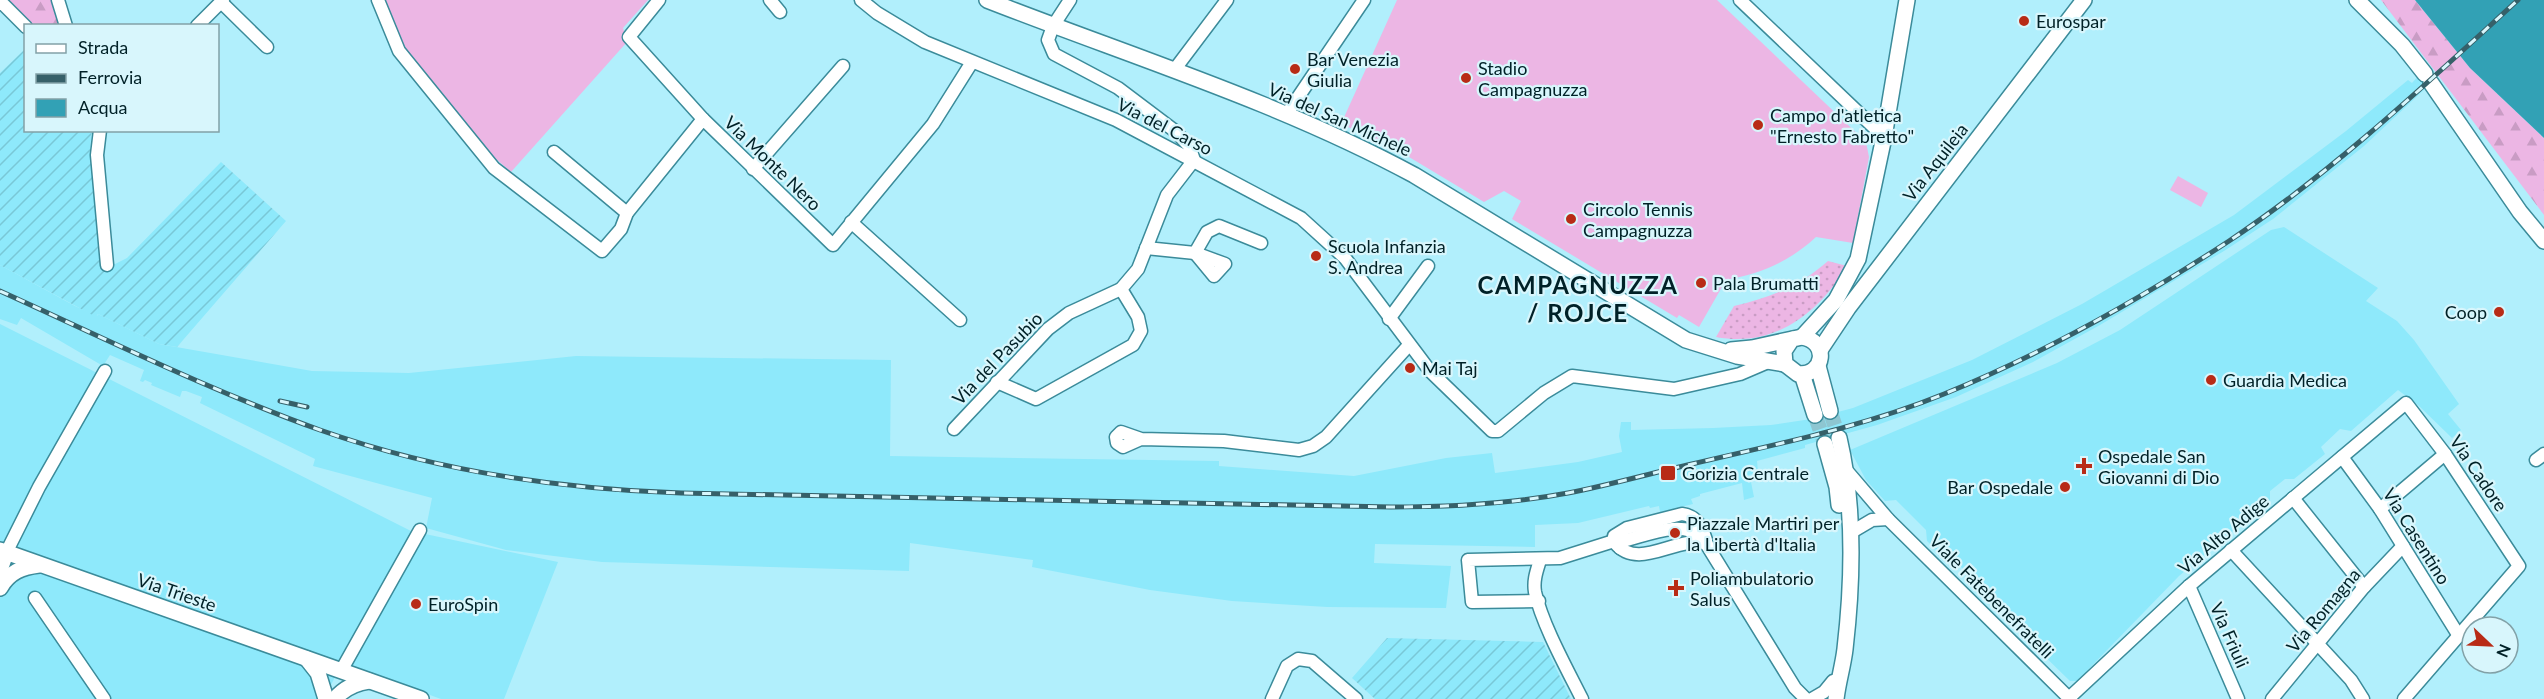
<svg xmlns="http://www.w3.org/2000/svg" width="2544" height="699" viewBox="0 0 2544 699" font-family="Lato,sans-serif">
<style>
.built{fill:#8ee9fb}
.industrial{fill:url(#industrial-furrows)}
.forest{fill:url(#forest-firs)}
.park{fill:url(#park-dots)}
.pitch{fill:#ecb6e4}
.water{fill:#32a1b5}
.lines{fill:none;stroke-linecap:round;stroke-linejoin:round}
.major-tunnel{stroke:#8ec6d1;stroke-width:15;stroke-dasharray:15 8;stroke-linecap:butt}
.minor-casing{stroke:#3b8b9a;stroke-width:15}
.major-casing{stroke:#3b8b9a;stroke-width:18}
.minor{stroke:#fff;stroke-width:12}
.major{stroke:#fff;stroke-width:15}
.rail-casing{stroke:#366069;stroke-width:5}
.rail{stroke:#d8f6fc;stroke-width:3;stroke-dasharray:9;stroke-linecap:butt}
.poi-dot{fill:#b82b16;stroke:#d8f6fc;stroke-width:2}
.labels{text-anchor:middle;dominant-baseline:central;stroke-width:4.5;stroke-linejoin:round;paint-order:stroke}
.poi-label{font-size:18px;fill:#002127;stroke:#d8f6fc;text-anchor:start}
.street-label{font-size:18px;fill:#002127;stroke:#d8f6fc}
.district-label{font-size:24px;font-weight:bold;letter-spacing:1.5px;fill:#002127;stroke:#d8f6fc}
</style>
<defs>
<pattern id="industrial-furrows" width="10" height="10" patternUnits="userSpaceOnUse" patternTransform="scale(1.5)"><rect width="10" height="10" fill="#8ee9fb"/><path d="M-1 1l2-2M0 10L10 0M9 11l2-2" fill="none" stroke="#79c8d7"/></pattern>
<pattern id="forest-firs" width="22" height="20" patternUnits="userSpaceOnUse" patternTransform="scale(1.5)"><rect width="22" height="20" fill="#ecb6e4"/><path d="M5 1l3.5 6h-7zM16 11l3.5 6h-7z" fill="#c99cc4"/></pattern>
<pattern id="park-dots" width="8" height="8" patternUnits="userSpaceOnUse" patternTransform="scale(1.5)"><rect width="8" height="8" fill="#ecb6e4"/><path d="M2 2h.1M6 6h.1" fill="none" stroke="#c99cc4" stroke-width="1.8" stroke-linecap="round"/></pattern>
</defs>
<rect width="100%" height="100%" fill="#b1effc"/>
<g class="built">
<polygon points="2419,75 2428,86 2364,146 2273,219 2224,251 2100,325 2033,362 1956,397 1877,425 1805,445 1805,448 1757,461 1758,472 1746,476 1748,483 1751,482 1754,497 1744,500 1742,483 1700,494 1700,496 1691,499 1693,504 1660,512 1659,506 1650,508 1649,506 1578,523 1535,525 1535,547 1375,544 1374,563 1451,566 1446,608 1327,607 1232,601 1150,590 1032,567 1033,560 910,543 909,571 602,562 506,550 426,528 432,498 313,466 315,459 200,403 202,397 186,391 182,391 180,397 151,385 152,383 145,380 143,382 140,381 144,370 110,355 103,366 21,318 17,325 0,319 0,265 75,306 97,316 98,314 159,344 312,371 409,373 576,356 891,360 890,456 1219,461 1219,466 1354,476 1446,458 1492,453 1495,473 1578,462 1622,452 1619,436 1621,422 1631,422 1631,430 1713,428 1771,425 1811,419 1853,408 1972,360 2082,304 2234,215 2346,131 2408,80 2412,83"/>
<polygon points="2284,227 2378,288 2366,301 2397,321 2414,340 2459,404 2448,414 2461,430 2452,438 2418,405 2398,390 2351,431 2340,429 2321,447 2325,454 2294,479 2285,479 2270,491 2270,500 2179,576 2077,681 2070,681 1989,602 1989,596 1960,566 1953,566 1927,541 1926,530 1896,500 1885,501 1866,480 1850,450 2057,363 2120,330 2271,230"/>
<polygon points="0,324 411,531 558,562 504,699 441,699 342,663 324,699 0,699"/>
</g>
<g class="industrial">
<polygon points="25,49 26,130 92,131 90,148 102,266 115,264 127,258 221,162 286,221 177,347 159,344 98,314 96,317 0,265 0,73"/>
<polygon points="1387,638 1543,642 1571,699 1375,699 1352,678"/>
</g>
<g class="forest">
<polygon points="5,0 53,0 61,25 30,25"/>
<polygon points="2381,0 2415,0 2470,68 2544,138 2544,215"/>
</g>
<path class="park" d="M1828,261L1847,266C1818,314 1774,348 1716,337L1734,306C1771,297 1800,286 1828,261Z"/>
<g class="pitch">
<polygon points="382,0 648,0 623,28 627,42 511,172 495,158 405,49"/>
<path d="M1397,0H1717L1866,142L1869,157L1853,243L1816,237C1789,262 1762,273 1726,280L1699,327L1679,315L1677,318L1512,219L1521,201L1504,191L1484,202L1389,145L1341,124Z"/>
<polygon points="2178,176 2208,193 2201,207 2170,190"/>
</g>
<polygon class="water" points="2415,0 2544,0 2544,138 2470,68"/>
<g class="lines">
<g class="major-tunnel">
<polyline points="1830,411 1839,438"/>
<polyline points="1815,415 1825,444"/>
</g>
<g class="minor-casing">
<g id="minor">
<polyline points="58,0 66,26"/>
<polyline points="378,0 399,51 494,168 602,251 621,229 627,213 703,119 833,245 933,124 972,62"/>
<polyline points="659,0 629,37 703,119"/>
<polyline points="770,0 780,12"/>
<polyline points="861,0 877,13 925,42 1116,120 1301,218 1345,258 1430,371 1492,431 1498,431 1544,393 1572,376 1674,389 1740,374 1768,362"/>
<polyline points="1740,0 1884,137"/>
<polyline points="0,1 26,27"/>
<polyline points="221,2 267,47"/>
<polyline points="197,26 223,0"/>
<polyline points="1175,69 1227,0"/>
<polyline points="1286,115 1364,0"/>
<polyline points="100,130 97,155 107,265"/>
<polyline points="554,152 627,213"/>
<polyline points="753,169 843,66"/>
<polyline points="851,222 960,320"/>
<polyline points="1146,248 1195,253 1207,232 1219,226 1261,243"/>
<polygon points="1195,253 1225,264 1214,276"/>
<polyline points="1389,319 1428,266"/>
<polyline points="997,382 1036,399 1133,345 1141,331 1138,317 1121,289"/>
<polyline points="954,429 1048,329 1069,313 1121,289 1138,269 1167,195 1194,160 1189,146 1175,131 1118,88 1054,54 1048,40 1053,26 1070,0"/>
<polyline points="1141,439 1123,447 1117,443 1116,437 1121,432 1141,439 1224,441 1299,450 1313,446 1326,437 1409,345"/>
<polyline points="2342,457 2380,509 2459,636"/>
<polyline points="2536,460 2544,454"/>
<polyline points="1847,471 1888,519 2070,699"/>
<polyline points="2293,498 2364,587"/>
<polyline points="2380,509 2445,454"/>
<polyline points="1850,533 1872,520 1888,519"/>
<path d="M1614,541V536L1627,528L1682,514C1697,516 1702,527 1706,540"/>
<path d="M1615,543C1639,572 1678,534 1707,544"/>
<path d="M1620,548L1623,541C1648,535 1681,519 1702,537L1795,688L1806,699"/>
<polyline points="2231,550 2351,680 2363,699"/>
<polyline points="6,553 39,487 105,371"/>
<path d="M1540,560C1537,570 1533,580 1535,592C1542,624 1567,669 1582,699"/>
<polyline points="2189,586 2238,699"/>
<polyline points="35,598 104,699"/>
<polyline points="1539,601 1472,602 1468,560 1560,558 1614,541"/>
<polyline points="341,671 420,530"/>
<polyline points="2069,698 2189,586 2406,403 2445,454 2519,566 2404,699"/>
<polyline points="1272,699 1287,666 1298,659 1312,661 1356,699"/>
<polyline points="1812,699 1824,692 1833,681"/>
<polyline points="2272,699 2364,587 2403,546"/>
</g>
</g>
<g class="major-casing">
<g id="major">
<path d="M987,0C1130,56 1279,102 1414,175L1686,340L1737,356L1785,364"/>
<polyline points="2357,0 2402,45 2425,74"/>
<polyline points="2431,83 2520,212 2544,241"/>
<polyline points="1802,337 1836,300 1858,259 1884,137 1907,0"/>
<path d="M1731,350L1752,348L1802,337C1829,341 1825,376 1798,374L1785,364L1784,351L1792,339"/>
<polyline points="1820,350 1848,308 2084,0"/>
<polyline points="1818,366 1830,411"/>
<polyline points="1802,374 1815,415"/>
<polyline points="1825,444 1837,487 1839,505"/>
<polyline points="0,550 421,699"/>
<polyline points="0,570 6,553"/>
<path d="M0,588C9,572 22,567 39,565"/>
<polyline points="307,659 318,673 326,699"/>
<path d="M335,699C344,688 355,683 369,681"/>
<path d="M1836,699C1838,682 1843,666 1845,649C1853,580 1855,506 1839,438"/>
</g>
</g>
<use href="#minor" class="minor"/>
<use href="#major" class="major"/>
<g class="rail-casing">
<g id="rail">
<path d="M0,291C106,339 211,391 320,430C436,471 558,489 681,493L1391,507C1450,507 1509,504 1568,493C1610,485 1651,473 1692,464C1777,444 1863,427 1944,394C2040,355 2142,298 2229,241C2334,171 2426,84 2518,0"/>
<polyline points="280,401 307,407"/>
</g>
</g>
<use href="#rail" class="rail"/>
</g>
<g class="poi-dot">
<circle cx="2024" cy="21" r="6"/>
<circle cx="1295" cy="69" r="6"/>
<circle cx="1466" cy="78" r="6"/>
<circle cx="1758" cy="125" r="6"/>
<circle cx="1571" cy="219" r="6"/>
<circle cx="1316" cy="256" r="6"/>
<circle cx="1701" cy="283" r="6"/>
<circle cx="2499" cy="312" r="6"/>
<circle cx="1410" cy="368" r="6"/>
<circle cx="2211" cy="380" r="6"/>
<path d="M2081 457h6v6h6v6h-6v6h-6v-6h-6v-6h6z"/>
<rect x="1660" y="465" width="16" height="16" rx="3"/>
<circle cx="2065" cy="487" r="6"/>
<circle cx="1675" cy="533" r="6"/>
<path d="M1673 579h6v6h6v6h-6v6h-6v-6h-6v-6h6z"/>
<circle cx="416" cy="604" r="6"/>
</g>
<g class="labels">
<g class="poi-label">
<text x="2036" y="21">Eurospar</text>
<text x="1307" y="59">Bar Venezia<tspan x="1307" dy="21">Giulia</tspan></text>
<text x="1478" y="68">Stadio<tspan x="1478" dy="21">Campagnuzza</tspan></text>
<text x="1770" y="115">Campo d'atletica<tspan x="1770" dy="21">"Ernesto Fabretto"</tspan></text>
<text x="1583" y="209">Circolo Tennis<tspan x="1583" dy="21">Campagnuzza</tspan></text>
<text x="1328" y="246">Scuola Infanzia<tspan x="1328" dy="21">S. Andrea</tspan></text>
<text x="1713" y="283">Pala Brumatti</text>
<text x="2487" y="312" text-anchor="end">Coop</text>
<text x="1422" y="368">Mai Taj</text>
<text x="2223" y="380">Guardia Medica</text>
<text x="2098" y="456">Ospedale San<tspan x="2098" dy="21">Giovanni di Dio</tspan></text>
<text x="1682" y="473">Gorizia Centrale</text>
<text x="2053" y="487" text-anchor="end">Bar Ospedale</text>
<text x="1687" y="523">Piazzale Martiri per<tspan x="1687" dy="21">la Libertà d'Italia</tspan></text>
<text x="1690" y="578">Poliambulatorio<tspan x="1690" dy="21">Salus</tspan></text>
<text x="428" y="604">EuroSpin</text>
</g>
<g class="street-label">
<text transform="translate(1340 119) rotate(24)">Via del San Michele</text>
<text transform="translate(1165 126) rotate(27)">Via del Carso</text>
<text transform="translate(1935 162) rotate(-52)">Via Aquileia</text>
<text transform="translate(773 163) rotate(44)">Via Monte Nero</text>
<text transform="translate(997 358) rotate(-46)">Via del Pasubio</text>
<text transform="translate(2479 473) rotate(56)">Via Cadore</text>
<text transform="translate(2223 534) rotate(-40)">Via Alto Adige</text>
<text transform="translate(2417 536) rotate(58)">Via Casentino</text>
<text transform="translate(177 592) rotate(19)">Via Trieste</text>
<text transform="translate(1992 596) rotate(45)">Viale Fatebenefratelli</text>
<text transform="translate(2323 610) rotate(-50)">Via Romagna</text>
<text transform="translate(2230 635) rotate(66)">Via Friuli</text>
</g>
<g class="district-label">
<text x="1578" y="284">CAMPAGNUZZA<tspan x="1578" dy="28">/ ROJCE</tspan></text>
</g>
</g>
<rect x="24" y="24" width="195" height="108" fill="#d8f6fc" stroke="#82a1a7" stroke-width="1.5"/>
<rect x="36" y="44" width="30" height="9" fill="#ffffff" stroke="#82a1a7" stroke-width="1.5"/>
<text x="78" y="54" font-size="18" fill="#002127">Strada</text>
<rect x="36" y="74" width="30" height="9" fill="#366069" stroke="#82a1a7" stroke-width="1.5"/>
<text x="78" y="84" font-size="18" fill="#002127">Ferrovia</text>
<rect x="36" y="99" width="30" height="18" fill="#32a1b5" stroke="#82a1a7" stroke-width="1.5"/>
<text x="78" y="114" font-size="18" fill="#002127">Acqua</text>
<g transform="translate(2490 645) rotate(113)"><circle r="28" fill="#d8f6fc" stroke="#82a1a7" stroke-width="1.5"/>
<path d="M0-4.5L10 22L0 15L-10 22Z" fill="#b82b16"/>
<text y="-9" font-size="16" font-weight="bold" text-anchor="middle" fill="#002127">N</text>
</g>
</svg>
